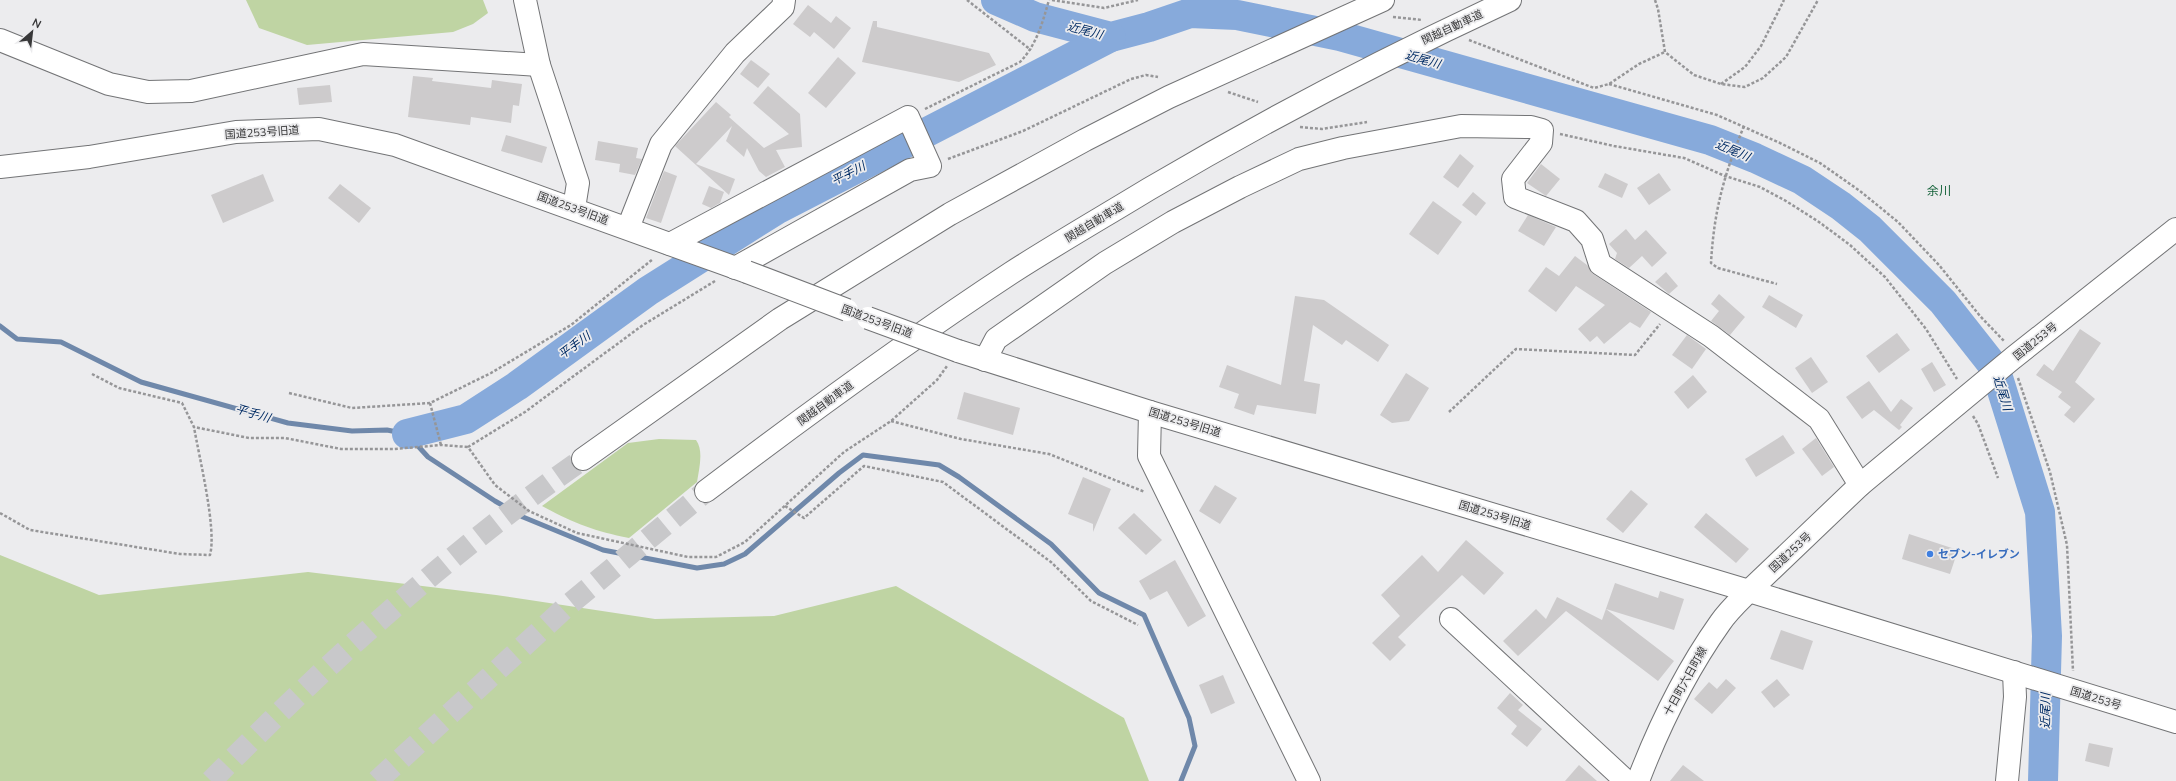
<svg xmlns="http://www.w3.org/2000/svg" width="2176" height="781" viewBox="0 0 2176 781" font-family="Mulish,'Noto Sans JP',sans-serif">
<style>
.green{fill:#bfd4a3}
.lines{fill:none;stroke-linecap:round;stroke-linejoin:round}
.stream{stroke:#6f88aa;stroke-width:5}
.river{stroke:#87aadb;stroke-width:30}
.building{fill:#cdcbcc}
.highway-tunnel{stroke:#c8c8ca;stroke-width:22;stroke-dasharray:22 11;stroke-linecap:butt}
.minor-casing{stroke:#737476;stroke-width:24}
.major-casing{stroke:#737476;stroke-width:24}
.highway-casing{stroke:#737476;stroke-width:24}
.path{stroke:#969698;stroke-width:2.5;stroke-dasharray:3 2;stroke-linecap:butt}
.minor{stroke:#fff;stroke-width:22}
.major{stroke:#fff;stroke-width:22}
.highway{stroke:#fff;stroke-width:22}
.minor-bridge-casing{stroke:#737476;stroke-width:24;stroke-linecap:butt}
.minor-bridge{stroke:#fff;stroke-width:22}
.shop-dot{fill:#3f7fe0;stroke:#ececee;stroke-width:1.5}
.labels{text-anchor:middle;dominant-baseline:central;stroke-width:3.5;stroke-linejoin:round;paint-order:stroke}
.street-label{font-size:11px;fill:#383839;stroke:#ececee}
.shop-label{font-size:11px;font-weight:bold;fill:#366cbe;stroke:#ececee;text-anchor:start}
.water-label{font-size:12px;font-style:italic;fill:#002b64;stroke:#ececee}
.neighbourhood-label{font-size:12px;fill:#146239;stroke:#ececee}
</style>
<rect width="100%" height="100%" fill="#ececee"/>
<g class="green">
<polygon points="246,0 483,0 488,13 473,24 453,32 307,45 259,28"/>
<path d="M659,439L696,440C704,451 699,469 697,482L629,538C594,531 573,523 542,506L628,443Z"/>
<polygon points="0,555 99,595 308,572 496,595 655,619 774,616 896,586 1124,718 1149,781 0,781"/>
</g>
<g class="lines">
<polyline class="stream" points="0,326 17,339 61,342 141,382 288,423 352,431 387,430 407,434 428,457 495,501 523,517 603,550 697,568 724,564 745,554 839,473 863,455 939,465 959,477 1051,544 1099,593 1144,615 1189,718 1195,746 1181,781"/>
<g class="river">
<polyline points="996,0 1035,17 1111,37 1149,27 1190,13 1237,15 1340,36 1710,140 1755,158 1802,180 1841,206 1870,229 1943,302 1995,368 2040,512 2047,636 2043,781"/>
<polyline points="407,434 466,419 517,386 648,291 776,210 1111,37"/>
</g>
</g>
<g class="building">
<polygon points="808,5 831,23 836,16 851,28 834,49 814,32 810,37 793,24"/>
<polygon points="873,21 877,21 877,27 989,53 996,65 959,82 862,62"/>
<polygon points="838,57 856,73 826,108 808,93"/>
<polygon points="751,60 770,74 758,88 740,74"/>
<polygon points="413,76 433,78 432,81 491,88 492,80 522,84 519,106 513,105 511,123 471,117 470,125 408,117"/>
<polygon points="330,85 332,102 299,105 297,88"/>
<polygon points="768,86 800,114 802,147 776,150 785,167 766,177 759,171 747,148 744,157 726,141 732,126 696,164 735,179 729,195 675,146 716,102 731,115 729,117 764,148 789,134 753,103"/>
<polygon points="506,135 547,147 542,163 501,151"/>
<polygon points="598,141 638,148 636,158 642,159 635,175 619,172 620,164 595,160"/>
<polygon points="1460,154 1474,166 1458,188 1443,177"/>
<polygon points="1541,164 1560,179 1546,196 1527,183"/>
<polygon points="664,171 677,176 661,223 646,218"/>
<polygon points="1605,173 1628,184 1622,198 1598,187"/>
<polygon points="1659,173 1671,190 1649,205 1637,188"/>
<polygon points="263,174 274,201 223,223 211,195"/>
<polygon points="340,184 371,208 359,223 328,198"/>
<polygon points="709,186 724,192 720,203 711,208 702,204"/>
<polygon points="1473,192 1486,203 1476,216 1462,205"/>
<polygon points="1433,201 1462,222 1438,255 1409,234"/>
<polygon points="1528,215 1556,227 1544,246 1518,231"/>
<polygon points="1626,229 1635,240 1646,230 1667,253 1652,267 1642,256 1629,268 1615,259 1617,253 1609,244"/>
<polygon points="1575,256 1587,265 1593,274 1651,312 1640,328 1630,322 1604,344 1597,336 1590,342 1578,329 1605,305 1576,286 1556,312 1528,291 1546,267 1559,276"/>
<polygon points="1666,272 1678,286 1669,294 1655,282"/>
<polygon points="1719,294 1745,317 1730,335 1711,321 1719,311 1711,304"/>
<polygon points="1769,295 1803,315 1796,328 1762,307"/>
<polygon points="1295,296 1324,300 1389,345 1378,362 1346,340 1342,345 1313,325 1304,381 1320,384 1316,414 1257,405 1254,415 1234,408 1239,394 1219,387 1227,365 1281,385"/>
<polygon points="2080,329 2101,343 2075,382 2095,399 2074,423 2064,415 2071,407 2058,397 2062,392 2036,375 2044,364 2053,371"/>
<polygon points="1897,333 1910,350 1879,373 1866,356"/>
<polygon points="1687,335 1706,349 1692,369 1672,355"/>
<polygon points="1811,357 1828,382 1812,393 1795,368"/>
<polygon points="1932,362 1946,385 1934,392 1921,369"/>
<polygon points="1406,373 1429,388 1409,421 1392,423 1380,415"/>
<polygon points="1693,375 1707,392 1688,409 1674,392"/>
<polygon points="1869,381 1891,412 1901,399 1913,408 1900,425 1902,427 1899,430 1874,410 1862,419 1846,397"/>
<polygon points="964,392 1020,408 1013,435 957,419"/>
<polygon points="1783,435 1795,453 1756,477 1745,459"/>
<polygon points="1816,438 1834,467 1822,476 1802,449"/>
<polygon points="1083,477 1111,489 1093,532 1093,524 1068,514"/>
<polygon points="1215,485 1237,498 1220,524 1199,511"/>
<polygon points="1631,490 1648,504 1623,533 1606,519"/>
<polygon points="1134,513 1162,540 1146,555 1118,528"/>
<polygon points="1706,513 1749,549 1736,563 1694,527"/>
<polygon points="1909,534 1958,550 1950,574 1902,559"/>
<polygon points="1466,540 1504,573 1484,595 1462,575 1398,637 1406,645 1390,661 1372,643 1400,616 1381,595 1422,555 1438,572"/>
<polygon points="1175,560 1206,616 1188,627 1167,591 1150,600 1139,581"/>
<polygon points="1615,583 1658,598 1660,591 1684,599 1674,630 1606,609 1674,661 1658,681 1566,611 1518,656 1503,641 1536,609 1546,619 1557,597 1602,620"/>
<polygon points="1781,630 1813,641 1803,670 1770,659"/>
<polygon points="1223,675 1235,703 1211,714 1199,685"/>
<polygon points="1726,679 1736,688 1712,714 1694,699 1709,682 1717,689"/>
<polygon points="1777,679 1790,695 1774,708 1761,692"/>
<polygon points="1510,693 1523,705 1518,710 1542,729 1527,747 1511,734 1517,726 1497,708"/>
<polygon points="2089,743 2113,748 2109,767 2085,761"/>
<polygon points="1579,765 1597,781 1565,781"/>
<polygon points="1683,765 1704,781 1670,781"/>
</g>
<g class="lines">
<g class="highway-tunnel">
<path d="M211,781C326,664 448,553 583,459"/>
<polyline points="377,781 566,607 706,491"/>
</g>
<g class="minor-casing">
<g id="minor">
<polyline points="525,0 539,65 578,183 574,208"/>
<polyline points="0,40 109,84 148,92 191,91 363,54 539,65"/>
<polyline points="0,167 89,157 236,132 319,129 395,145 747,272"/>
<polyline points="628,228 661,144 735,53 783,7 784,0"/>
<polyline points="670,244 908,117 930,166 910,170 735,268"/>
<polyline points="958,351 1150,412 1749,591"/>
<polyline points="985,360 996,339 1105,263 1173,222 1240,187 1299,159 1343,148 1461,126 1531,127 1542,130 1541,143 1513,179 1515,197 1576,221 1592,239 1600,264 1711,336 1819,419 1860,485"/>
<polyline points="1150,412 1149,456 1309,781"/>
<polyline points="1451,619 1626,781"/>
<polyline points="2007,781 2015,697 2014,672"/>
</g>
</g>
<g class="major-casing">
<path id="major" d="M1638,781C1659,726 1686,671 1720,623C1728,611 1739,601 1749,591"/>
</g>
<g class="highway-casing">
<g id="highway">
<polyline points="2176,229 2013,358 1860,485 1749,591 2176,722"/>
<polyline points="583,459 780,319 950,214 1085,140 1169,97 1383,0"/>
<path d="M706,491C805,416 906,342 1011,273C1056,244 1103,217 1149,189C1266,120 1387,57 1510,0"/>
</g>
</g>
<g class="path">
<polyline points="967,0 1031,50"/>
<polyline points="1052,0 1104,8 1138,0"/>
<polyline points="1655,0 1658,9 1665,52 1694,75 1721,84 1745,87 1763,78 1786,57 1818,0"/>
<polyline points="1393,17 1422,20"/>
<polyline points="1469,40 1594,88 1609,84 1639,64 1665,52"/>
<polyline points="1609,84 1717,115 1780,143 1820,163 1860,191 1898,222 1939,265 1980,316 2004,341"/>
<polyline points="1721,84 1745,67 1761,46 1784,0"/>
<polyline points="1228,92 1258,102"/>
<path d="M925,109L1020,62C1037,44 1042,24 1049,0"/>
<path d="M1744,126C1724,175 1714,210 1711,263L1718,268L1777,284"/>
<polyline points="1300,127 1322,129 1367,122"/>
<polyline points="1560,134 1614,146 1684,158 1725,176 1760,187 1786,201 1819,222 1850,245 1885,277 1926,329 1957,379"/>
<polyline points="948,159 1023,131 1131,79 1146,75 1158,77"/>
<polyline points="715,281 643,325 525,412 468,447 495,485 529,511 577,533 688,557 716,557 745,542 844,452 891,421 937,380 947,366"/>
<polyline points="92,374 119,388 182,403 194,427 249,438 285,438 341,449 394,449 441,445 468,447"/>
<polyline points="2018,378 2050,472 2067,545 2073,671"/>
<polyline points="289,393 352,408 430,403 491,373 571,325 653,259"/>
<polyline points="430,403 441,445"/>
<polyline points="1449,412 1516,349 1635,355 1660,324"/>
<polyline points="1973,416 1978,424 1998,478"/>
<polyline points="891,421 961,439 1049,454 1145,492"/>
<polyline points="785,506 804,518 864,466 943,482 1051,562 1091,601 1138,625"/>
<path d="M0,513L30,530L180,554L210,555C217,529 199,457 194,427"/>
</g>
<use href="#minor" class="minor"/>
<use href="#major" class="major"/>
<use href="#highway" class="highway"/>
<g class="minor-bridge-casing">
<g id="minor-bridge">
<polyline points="747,272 847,310"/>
<polyline points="868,318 958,351"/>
</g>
</g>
<use href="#minor-bridge" class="minor-bridge"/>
</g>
<circle class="shop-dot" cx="1930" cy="554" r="4"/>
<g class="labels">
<g class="street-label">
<text transform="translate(1452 27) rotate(-25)">関越自動車道</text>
<text transform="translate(262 132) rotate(-4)">国道253号旧道</text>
<text transform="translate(573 208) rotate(20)">国道253号旧道</text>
<text transform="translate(1094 222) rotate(-31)">関越自動車道</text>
<text transform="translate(877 321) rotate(20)">国道253号旧道</text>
<text transform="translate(2035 341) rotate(-39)">国道253号</text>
<text transform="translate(825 403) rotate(-36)">関越自動車道</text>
<text transform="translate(1185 422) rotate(17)">国道253号旧道</text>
<text transform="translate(1495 515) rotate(17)">国道253号旧道</text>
<text transform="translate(1790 552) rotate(-43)">国道253号</text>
<text transform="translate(1685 681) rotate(-61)">十日町六日町線</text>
<text transform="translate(2096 698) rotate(17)">国道253号</text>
</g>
<g class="shop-label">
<text x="1938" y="554">セブン-イレブン</text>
</g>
<g class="water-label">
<text transform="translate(1085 30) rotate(15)">近尾川</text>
<text transform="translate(1423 59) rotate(16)">近尾川</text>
<text transform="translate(1733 150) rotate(23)">近尾川</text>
<text transform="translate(848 173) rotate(-27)">平手川</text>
<text transform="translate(574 345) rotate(-36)">平手川</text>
<text transform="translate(2003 393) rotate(73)">近尾川</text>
<text transform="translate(253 413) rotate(16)">平手川</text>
<text transform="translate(2045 711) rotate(-89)">近尾川</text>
</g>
<g class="neighbourhood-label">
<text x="1939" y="190">余川</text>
</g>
</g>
<g transform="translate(32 32) rotate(28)" stroke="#ececee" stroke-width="3" paint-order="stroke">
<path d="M0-3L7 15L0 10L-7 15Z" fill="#383839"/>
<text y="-6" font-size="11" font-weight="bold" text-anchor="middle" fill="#383839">N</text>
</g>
</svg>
